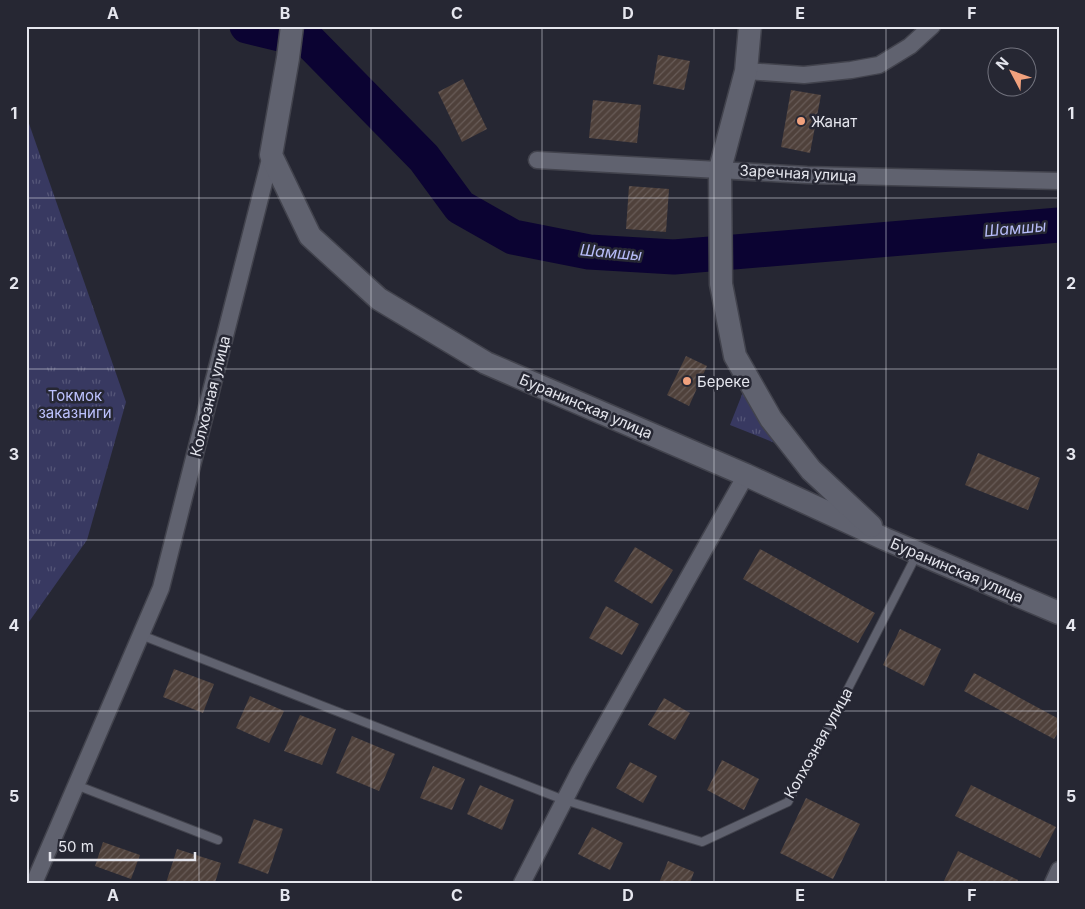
<svg xmlns="http://www.w3.org/2000/svg" width="1085" height="909" viewBox="0 0 1085 909" font-family="Inter,sans-serif">
<style>
.grass{fill:url(#grass-tufts)}
.lines{fill:none;stroke-linecap:round;stroke-linejoin:round}
.river{stroke:#0b0332;stroke-width:35}
.building{fill:url(#building-hatch)}
.lane-casing{stroke:#42434d;stroke-width:10}
.street-casing{stroke:#42434d;stroke-width:19}
.secondary-casing{stroke:#42434d;stroke-width:25}
.lane{stroke:#60626f;stroke-width:8}
.street{stroke:#60626f;stroke-width:16}
.secondary{stroke:#60626f;stroke-width:22}
.grid{fill:none;stroke:#e5e6ee;stroke-width:1;stroke-opacity:0.55}
.poi-dot{fill:#f1a17d;stroke:#262733;stroke-width:2}
.labels{text-anchor:middle;dominant-baseline:central;stroke-width:5;stroke-linejoin:round;paint-order:stroke}
.poi-label{font-size:15px;fill:#e5e6ee;stroke:#262733;text-anchor:start}
.street-label{font-size:15px;fill:#e5e6ee;stroke:#262733}
.park-label{font-size:15px;fill:#bdc2fe;stroke:#262733}
.water-label{font-size:16px;font-style:italic;fill:#b7bcf8;stroke:#262733}
.neatline{fill:none;stroke:#e5e6ee;stroke-width:2}
.grid-label{font-size:16px;text-anchor:middle;font-weight:bold;fill:#e5e6ee}
</style>
<defs>
<pattern id="grass-tufts" width="24" height="20" patternUnits="userSpaceOnUse" patternTransform="scale(1.25)"><rect width="24" height="20" fill="#383961"/><path d="M3 7l-1-3M5 7V3M7 7l1-3M15 17l-1-3M17 17v-4M19 17l1-3" fill="none" stroke="#555678"/></pattern>
<pattern id="building-hatch" width="6" height="6" patternUnits="userSpaceOnUse" patternTransform="scale(1.25)"><rect width="6" height="6" fill="#4f413b"/><path d="M-1 1l2-2M0 6l6-6M5 7l2-2" fill="none" stroke="#685c58"/></pattern>
</defs>
<rect width="100%" height="100%" fill="#262733"/>
<g class="grass">
<polygon points="26,115 126,402 87,540 26,626"/>
<polygon points="743,392 775,443 730,425"/>
</g>
<g class="lines">
<polyline class="river" points="247,26 309,41 424,158 460,207 513,237 589,252 674,257 1059,225"/>
</g>
<g class="building">
<polygon points="658,55 690,61 684,90 653,84"/>
<polygon points="463,79 487,129 462,142 438,92"/>
<polygon points="791,90 821,95 810,153 781,147"/>
<polygon points="593,100 641,105 637,143 589,138"/>
<polygon points="629,186 669,189 666,232 626,229"/>
<polygon points="686,356 707,366 689,406 667,395"/>
<polygon points="978,453 1040,478 1028,510 965,485"/>
<polygon points="635,547 673,570 652,604 614,581"/>
<polygon points="760,549 875,613 858,643 743,579"/>
<polygon points="606,606 639,624 622,655 589,638"/>
<polygon points="900,629 941,649 924,686 883,665"/>
<polygon points="174,669 214,684 203,713 163,697"/>
<polygon points="974,673 1059,719 1059,731 1054,739 964,691"/>
<polygon points="250,696 284,711 269,743 236,728"/>
<polygon points="664,698 690,713 675,740 648,725"/>
<polygon points="300,715 336,729 322,765 284,751"/>
<polygon points="352,736 395,754 379,791 336,773"/>
<polygon points="722,760 759,779 744,810 707,790"/>
<polygon points="630,762 657,776 643,803 616,788"/>
<polygon points="433,766 465,779 452,810 420,798"/>
<polygon points="480,785 514,800 502,830 467,814"/>
<polygon points="971,785 1056,827 1040,858 955,816"/>
<polygon points="806,798 860,824 833,879 780,853"/>
<polygon points="254,819 283,829 268,874 238,863"/>
<polygon points="592,827 623,843 610,870 578,854"/>
<polygon points="103,842 140,855 131,879 95,866"/>
<polygon points="177,849 221,863 215,883 166,883"/>
<polygon points="958,851 1018,880 1017,883 943,883"/>
<polygon points="668,861 694,872 690,883 659,883"/>
</g>
<g class="lines">
<g class="lane-casing">
<g id="lane">
<polyline points="141,635 564,800 702,842 788,802 831,722 917,554"/>
<polyline points="76,785 218,840"/>
</g>
</g>
<g class="street-casing">
<g id="street">
<polyline points="746,71 804,75 851,70 879,65 910,46 932,26"/>
<polyline points="537,160 807,175 1059,181"/>
<polyline points="34,883 161,588 271,155"/>
<polyline points="522,883 579,772 746,475"/>
<polyline points="1053,883 1059,870"/>
</g>
</g>
<g class="secondary-casing">
<g id="secondary">
<polyline points="292,26 288,58 271,155 310,236 379,299 486,363 746,475 885,539 1059,613"/>
<polyline points="750,26 746,71 720,169 721,284 735,356 771,419 811,470 871,526"/>
</g>
</g>
<use href="#lane" class="lane"/>
<use href="#street" class="street"/>
<use href="#secondary" class="secondary"/>
</g>
<path class="grid" d="M199,26V883M371,26V883M542,26V883M714,26V883M886,26V883M26,198H1059M26,369H1059M26,540H1059M26,711H1059"/>
<g class="poi-dot">
<circle cx="801" cy="121" r="5"/>
<circle cx="687" cy="381" r="5"/>
</g>
<g class="labels">
<g class="poi-label">
<text x="811" y="121">Жанат</text>
<text x="697" y="381">Береке</text>
</g>
<g class="street-label">
<text transform="translate(798 173) rotate(3)">Заречная улица</text>
<text transform="translate(210 396) rotate(-76)">Колхозная улица</text>
<text transform="translate(586 406) rotate(23)">Буранинская улица</text>
<text transform="translate(957 570) rotate(23)">Буранинская улица</text>
<text transform="translate(818 743) rotate(-61)">Колхозная улица</text>
</g>
<g class="park-label">
<text x="75" y="395">Токмок<tspan x="75" dy="17">заказниги</tspan></text>
</g>
<g class="water-label">
<text transform="translate(1015 228) rotate(-5)">Шамшы</text>
<text transform="translate(611 252) rotate(5)">Шамшы</text>
</g>
</g>
<rect width="1085" height="909" fill="none" stroke="#262733" stroke-width="55"/>
<g transform="translate(1012 72) rotate(311)"><circle r="24" fill="#262733" stroke="#72737e"/>
<path d="M0-4L9 19L0 12L-9 19Z" fill="#f1a17d"/>
<text y="-8" font-size="14" font-weight="bold" text-anchor="middle" fill="#e5e6ee">N</text>
</g>
<path d="M50 852v8h145v-8" fill="none" stroke="#e5e6ee" stroke-width="2.5"/>
<text x="58" y="852" font-size="15" fill="#e5e6ee" stroke="#262733" stroke-width="4" paint-order="stroke">50 m</text>
<rect x="28" y="28" width="1030" height="854" class="neatline"/>
<g class="grid-label">
<text x="113" y="19">A</text>
<text x="285" y="19">B</text>
<text x="457" y="19">C</text>
<text x="628" y="19">D</text>
<text x="800" y="19">E</text>
<text x="972" y="19">F</text>
<text x="14" y="119">1</text>
<text x="1071" y="119">1</text>
<text x="14" y="289">2</text>
<text x="1071" y="289">2</text>
<text x="14" y="460">3</text>
<text x="1071" y="460">3</text>
<text x="14" y="631">4</text>
<text x="1071" y="631">4</text>
<text x="14" y="802">5</text>
<text x="1071" y="802">5</text>
<text x="113" y="901">A</text>
<text x="285" y="901">B</text>
<text x="457" y="901">C</text>
<text x="628" y="901">D</text>
<text x="800" y="901">E</text>
<text x="972" y="901">F</text>
</g>
</svg>
